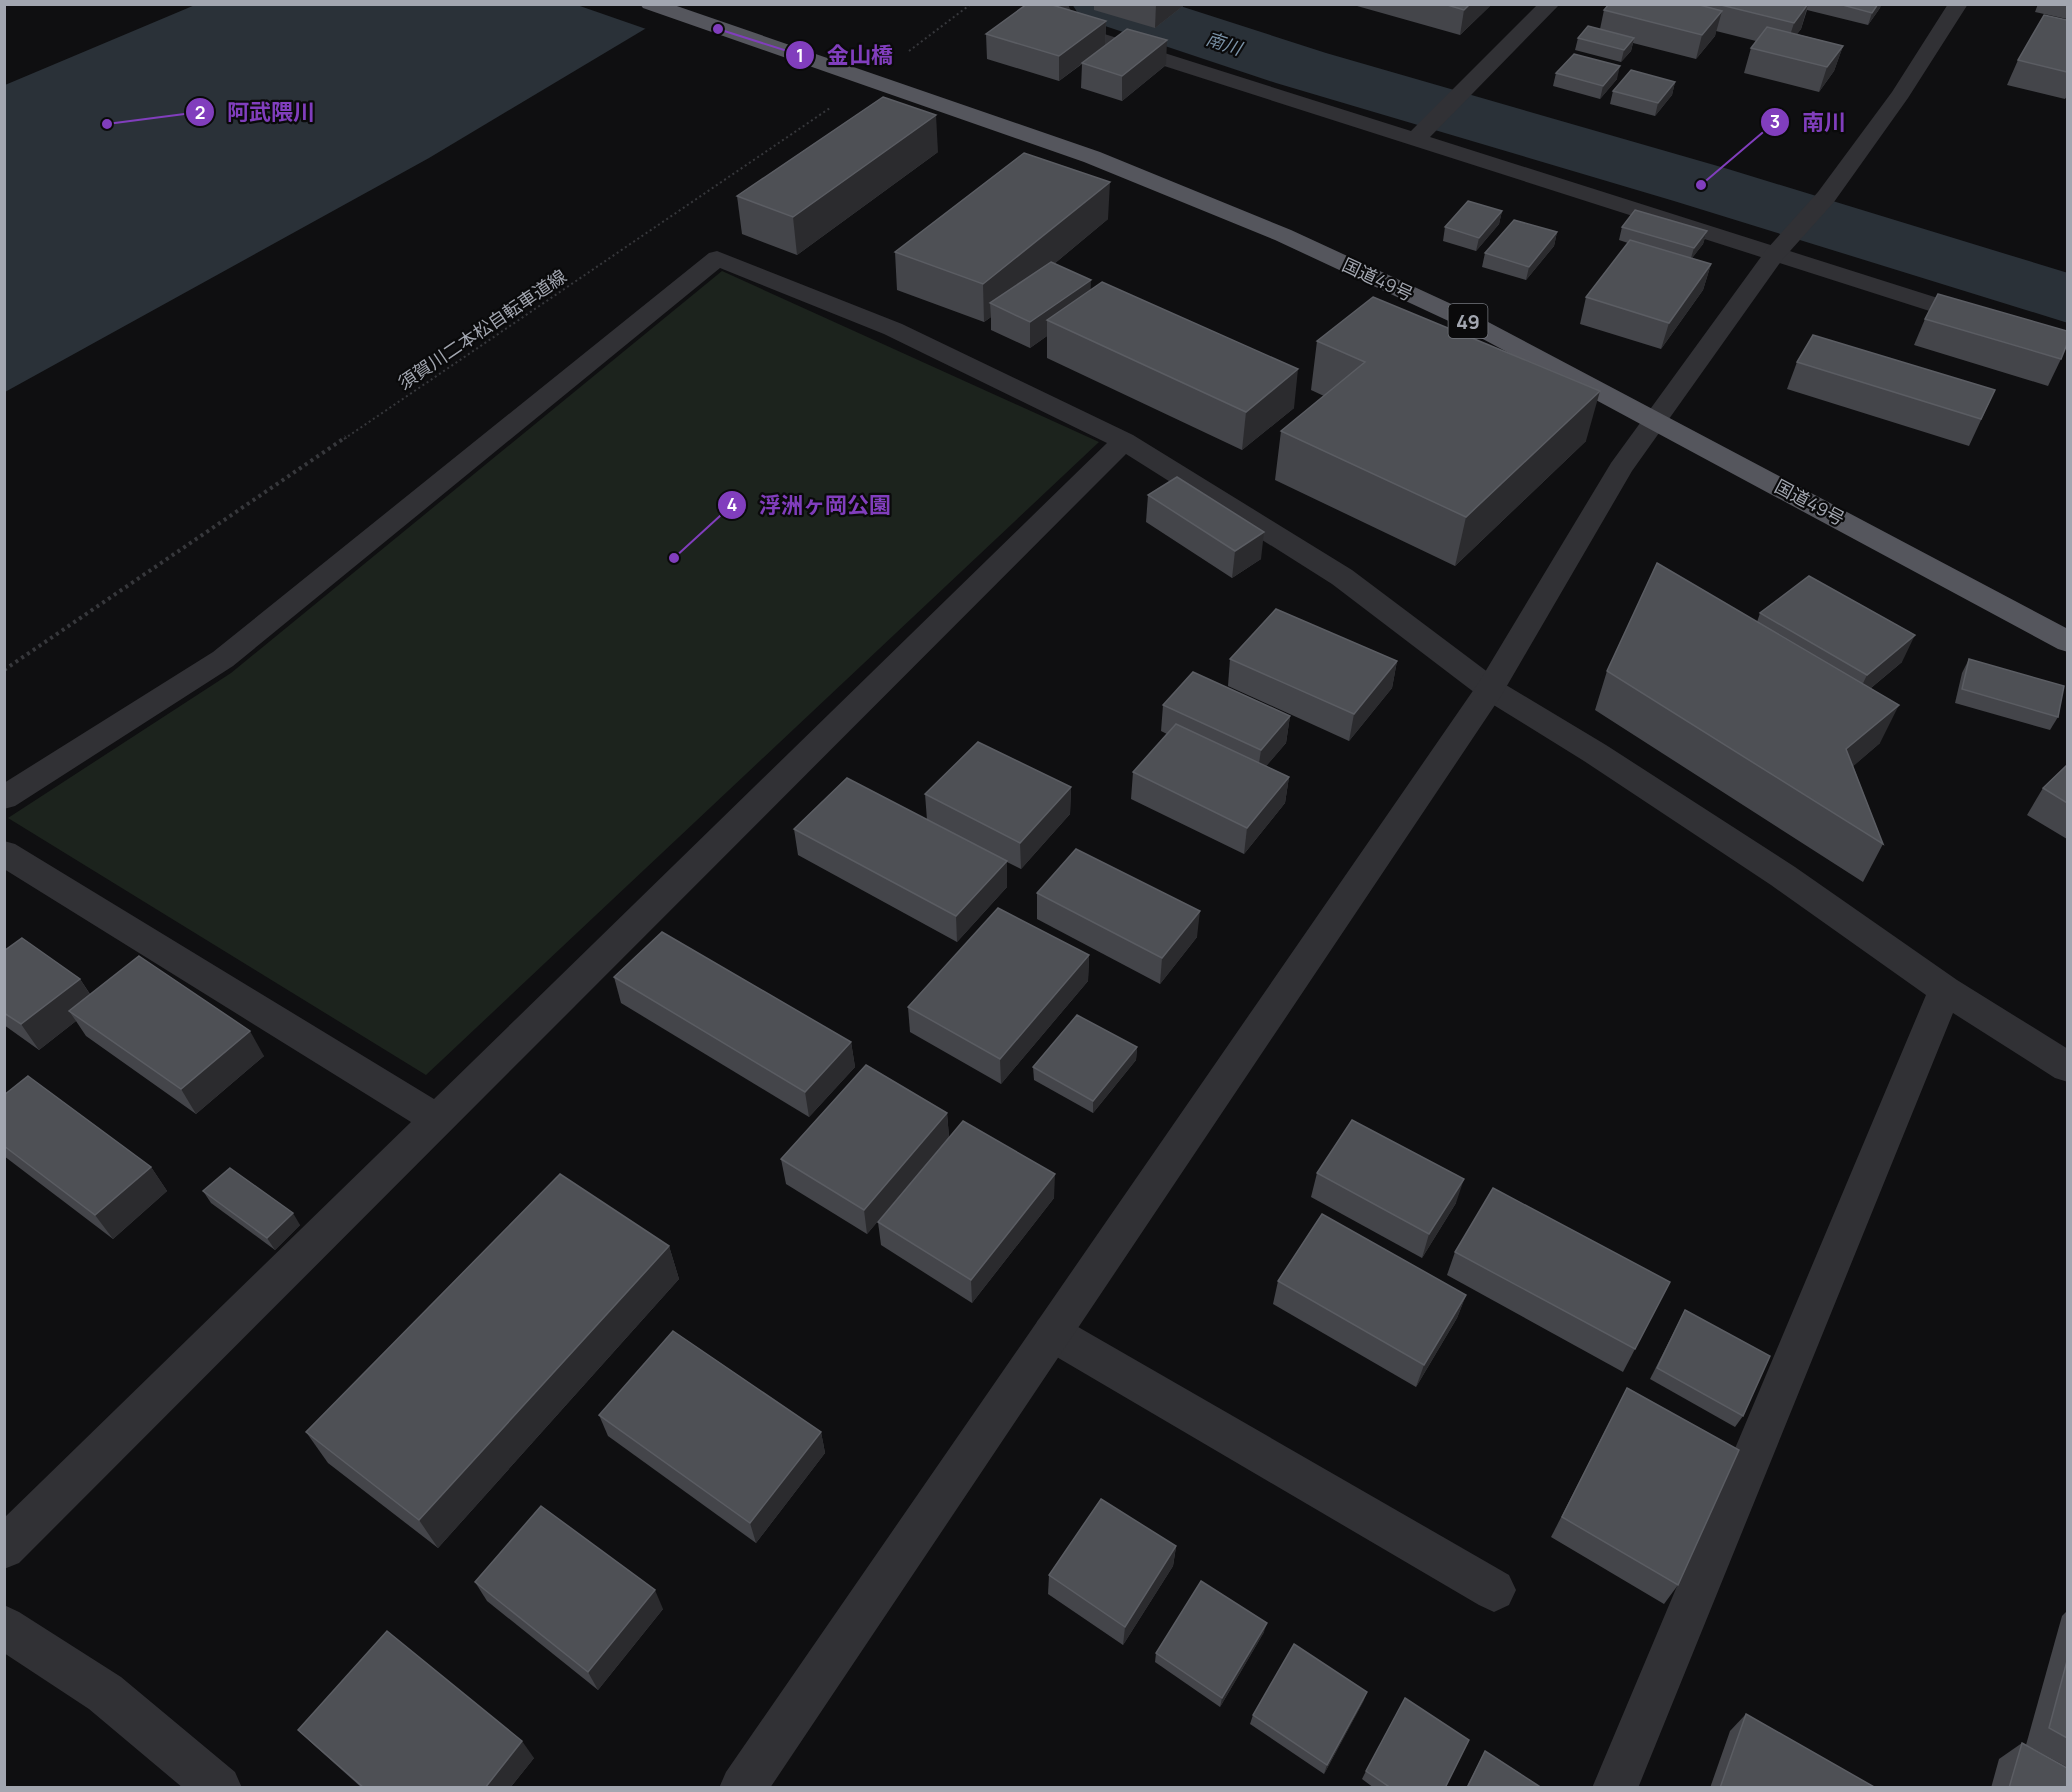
<svg xmlns="http://www.w3.org/2000/svg" width="2072" height="1792" viewBox="0 0 2072 1792" font-family="Manrope,'Noto Sans JP',sans-serif">
<style>
.green{fill:#1c231d}
.water{fill:#2a3138}
.pier{fill:#0f0f11}
.lines{fill:none;stroke-linecap:round;stroke-linejoin:round}
.river{fill:#2a3138;fill-rule:evenodd}
.path-far1{stroke:#37383c;stroke-width:2;stroke-dasharray:2 3;stroke-linecap:butt}
.path{stroke:#37383c;stroke-width:4;stroke-dasharray:3 4;stroke-linecap:butt}
.minor{fill:#313135;fill-rule:evenodd}
.tertiary{fill:#313135;fill-rule:evenodd}
.trunk{fill:#55565d;fill-rule:evenodd}
.wall{fill:#44454a}
.shaded-wall{fill:#2b2b2e}
.building{fill:#4e5055;stroke:#5b5d63;stroke-width:1.5}
.labels{text-anchor:middle;dominant-baseline:central;stroke-width:4.5;stroke-linejoin:round;paint-order:stroke}
.far-water-label{font-size:18px;font-style:italic;fill:#7b93a8;stroke:#0a0a0b}
.far-street-label{font-size:18px;fill:#a2a6b0;stroke:#0a0a0b}
.shield{fill:#0a0a0b;stroke:#74777e;stroke-width:1.5}
.shield-label{font-size:20px;font-weight:bold;fill:#a2a6b0}
.leader{fill:none;stroke:#813ebd;stroke-width:2}
.callout-dot{fill:#813ebd;stroke:#0a0a0b;stroke-width:2}
.mark-label{font-size:18px;text-anchor:middle;font-weight:bold;fill:#fff}
.callout-label{font-size:22px;text-anchor:middle;font-weight:bold;fill:#813ebd;stroke:#0a0a0b;stroke-width:4.5;stroke-linejoin:round;paint-order:stroke}
</style>
<rect width="100%" height="100%" fill="#0f0f11"/>
<polygon class="green" points="722,271 1099,442 426,1075 8,818 231,673"/>
<polygon class="water" points="195,5 685,5 429,158 5,392 5,85"/>
<polygon class="pier" points="688,4 649,30 577,5"/>
<g class="lines">
<polygon class="river" points="1072,4 1174,4 1326,53 1728,169 2068,273 2068,323 1674,201 1276,83 1081,18"/>
<g class="path-far1">
<polyline points="909,51 971,4"/>
<polyline points="344,439 830,108"/>
</g>
<polyline class="path" points="4,670 346,437"/>
<g class="minor">
<polygon points="1047,4 1068,4 1076,25 1411,131 1538,4 1560,4 1430,137 1985,313 1988,318 1985,323 1976,325 1967,323 1061,33"/>
<polygon points="717,251 902,324 1133,435 1352,570 1501,682 1606,745 1795,867 1957,980 2068,1049 2068,1082 2055,1078 1953,1013 1638,1788 1592,1788 1926,995 1771,885 1584,761 1479,696 1332,584 1126,454 19,1563 4,1569 4,1518 411,1122 4,869 4,841 15,844 434,1099 1107,443 884,334 720,268 233,666 15,806 4,809 4,783 213,652 709,253"/>
<polygon points="1052,1315 1066,1320 1509,1575 1516,1590 1509,1605 1494,1612 1479,1605 1038,1346 1032,1333 1038,1320"/>
<polygon points="4,1605 19,1612 121,1677 235,1772 242,1788 183,1788 89,1709 4,1653"/>
</g>
<polygon class="tertiary" points="1948,4 1968,4 1908,98 1834,202 1782,260 1632,471 1501,696 770,1788 719,1788 726,1772 1479,682 1611,463 1766,250 1818,192 1892,92"/>
<polygon class="trunk" points="640,4 671,4 1100,152 1291,230 1473,314 2068,629 2068,652 2058,649 1455,324 1275,240 1084,162 643,8"/>
</g>
<g class="wall">
<polygon points="1094,4 1183,4 1183,6 1155,28 1094,10"/>
<polygon points="1350,4 1491,4 1490,6 1460,35"/>
<polygon points="1609,4 1881,4 1880,8 1868,25 1807,10 1801,29 1797,34 1843,46 1834,71 1819,92 1744,73 1751,48 1756,41 1716,31 1715,36 1696,59 1633,43 1631,51 1621,62 1575,50 1578,38 1600,29 1604,10"/>
<polygon points="2038,4 2067,4 2067,19 2035,12"/>
<polygon points="2067,20 2067,96 2065,99 2007,85 2018,60"/>
<polygon points="1106,21 1105,46 1166,65 1122,101 1081,88 1082,64 1059,81 987,59 986,34"/>
<polygon points="1556,73 1617,79 1600,99 1553,86"/>
<polygon points="1675,82 1672,95 1655,116 1610,104 1613,91"/>
<polygon points="938,152 797,255 742,234 737,196"/>
<polygon points="1502,211 1499,224 1476,251 1443,241 1445,227"/>
<polygon points="1108,219 1054,264 1090,290 1294,408 1242,450 1047,358 1047,336 1030,348 991,330 991,317 984,322 897,290 895,252"/>
<polygon points="1622,227 1707,231 1703,244 1692,258 1711,264 1703,290 1661,349 1580,324 1586,297 1628,243 1619,240"/>
<polygon points="1557,232 1554,246 1526,280 1482,267 1485,253"/>
<polygon points="1925,319 2061,359 2048,386 1914,345"/>
<polygon points="1317,341 1586,441 1455,566 1275,480 1281,431 1324,396 1311,390"/>
<polygon points="1797,362 1995,390 1969,446 1787,389"/>
<polygon points="1148,495 1261,559 1232,578 1146,522"/>
<polygon points="1760,613 1902,662 1871,688 1880,743 1853,766 1883,844 1863,882 1595,710 1607,671 1757,622"/>
<polygon points="1230,659 1397,661 1392,688 1349,741 1228,686"/>
<polygon points="1969,659 2058,717 2050,730 1955,703 1962,673"/>
<polygon points="1163,705 1290,716 1286,743 1266,766 1289,777 1285,803 1244,854 1131,799 1133,772 1167,734 1161,731"/>
<polygon points="2067,765 2067,839 2027,815 2043,788"/>
<polygon points="1071,787 1070,814 1021,869 1007,862 1007,887 957,942 798,855 794,829 927,820 925,794"/>
<polygon points="1037,893 1197,937 1160,984 1037,919"/>
<polygon points="4,951 80,979 90,994 264,1056 196,1114 86,1036 76,1021 39,1050 4,1025"/>
<polygon points="1089,955 1088,981 1001,1084 910,1032 908,1007"/>
<polygon points="614,977 851,1042 855,1067 809,1117 621,1003"/>
<polygon points="1137,1047 1136,1060 1093,1113 1034,1080 1033,1067"/>
<polygon points="4,1095 151,1167 167,1191 113,1239 4,1156"/>
<polygon points="947,1113 949,1137 867,1234 786,1184 781,1159"/>
<polygon points="1317,1173 1456,1203 1422,1258 1311,1197"/>
<polygon points="203,1191 300,1225 275,1250 211,1203"/>
<polygon points="1054,1198 972,1303 881,1245 878,1222"/>
<polygon points="669,1246 679,1279 438,1548 328,1463 306,1432"/>
<polygon points="1455,1252 1670,1282 1623,1372 1447,1275"/>
<polygon points="1278,1281 1466,1295 1457,1318 1416,1387 1273,1304"/>
<polygon points="1685,1310 1743,1416 1735,1427 1650,1379"/>
<polygon points="1627,1388 1678,1585 1664,1604 1551,1537"/>
<polygon points="599,1415 821,1432 825,1453 756,1543 608,1436"/>
<polygon points="1176,1547 1173,1566 1123,1645 1048,1594 1049,1575"/>
<polygon points="475,1582 663,1609 598,1690 487,1601"/>
<polygon points="2067,1611 2067,1767 2026,1745 2062,1616"/>
<polygon points="1264,1632 1220,1707 1155,1662 1156,1653"/>
<polygon points="1364,1700 1324,1774 1250,1724 1253,1715"/>
<polygon points="1746,1714 1876,1788 1710,1788 1730,1731"/>
<polygon points="298,1730 534,1758 510,1788 362,1788 315,1746"/>
<polygon points="2022,1743 2067,1788 1991,1788 1999,1759"/>
<polygon points="1485,1751 1542,1788 1466,1788"/>
<polygon points="1366,1771 1445,1788 1374,1788 1362,1779"/>
</g>
<g class="shaded-wall">
<polygon points="1156,4 1183,4 1183,6 1155,28"/>
<polygon points="1470,4 1491,4 1490,6 1460,35 1464,10"/>
<polygon points="1808,4 1801,29 1786,48 1794,23"/>
<polygon points="1878,4 1881,4 1880,8 1868,25 1872,13"/>
<polygon points="1722,11 1715,36 1696,59 1702,35"/>
<polygon points="1106,21 1105,46 1059,81 1059,56"/>
<polygon points="1634,38 1631,51 1621,62 1624,50"/>
<polygon points="1167,40 1166,65 1122,101 1122,76"/>
<polygon points="1843,46 1834,71 1819,92 1827,67"/>
<polygon points="1620,66 1617,79 1600,99 1603,86"/>
<polygon points="1675,82 1672,95 1655,116 1658,103"/>
<polygon points="936,115 938,152 797,255 793,217"/>
<polygon points="1110,182 1108,219 1001,308 990,303 991,317 984,322 983,284"/>
<polygon points="1502,211 1499,224 1476,251 1479,238"/>
<polygon points="1707,231 1703,244 1690,261 1694,248"/>
<polygon points="1557,232 1554,246 1526,280 1529,267"/>
<polygon points="1711,264 1703,290 1661,349 1669,323"/>
<polygon points="1091,280 1090,307 1047,320 1047,336 1030,348 1030,322"/>
<polygon points="1298,369 1294,408 1242,450 1246,412"/>
<polygon points="1600,391 1586,441 1455,566 1466,517"/>
<polygon points="1264,532 1261,559 1232,578 1235,551"/>
<polygon points="1915,635 1902,662 1854,702 1867,675"/>
<polygon points="1397,661 1392,688 1349,741 1354,714"/>
<polygon points="1899,705 1880,743 1828,788 1846,749"/>
<polygon points="1290,716 1286,743 1257,777 1261,750"/>
<polygon points="1289,777 1285,803 1244,854 1247,828"/>
<polygon points="1071,787 1070,814 1021,869 1020,843"/>
<polygon points="1007,861 1007,887 957,942 956,916"/>
<polygon points="1200,911 1197,937 1160,984 1162,958"/>
<polygon points="1089,955 1088,981 1001,1084 1000,1059"/>
<polygon points="80,979 96,1004 69,1011 76,1021 39,1050 21,1024"/>
<polygon points="250,1031 264,1056 196,1114 181,1089"/>
<polygon points="851,1042 855,1067 809,1117 805,1092"/>
<polygon points="1137,1047 1136,1060 1093,1113 1093,1101"/>
<polygon points="947,1113 949,1137 867,1234 864,1210"/>
<polygon points="151,1167 167,1191 113,1239 95,1215"/>
<polygon points="1055,1174 1054,1198 972,1303 971,1280"/>
<polygon points="1464,1179 1456,1203 1422,1258 1429,1234"/>
<polygon points="293,1213 300,1225 275,1250 267,1238"/>
<polygon points="669,1246 679,1279 438,1548 419,1520"/>
<polygon points="1466,1295 1457,1318 1416,1387 1424,1365"/>
<polygon points="821,1432 825,1453 756,1543 750,1523"/>
<polygon points="1176,1546 1173,1566 1123,1645 1125,1627"/>
<polygon points="655,1590 663,1609 598,1690 588,1672"/>
<polygon points="1267,1623 1264,1632 1220,1707 1222,1698"/>
<polygon points="1367,1692 1364,1700 1324,1774 1327,1765"/>
<polygon points="522,1741 534,1758 510,1788 485,1788"/>
</g>
<g class="building">
<polygon points="1027,4 1049,4 1106,21 1059,56 986,34"/>
<polygon points="1444,4 1470,4 1464,10"/>
<polygon points="1609,4 1696,4 1722,11 1702,35 1604,10"/>
<polygon points="1717,4 1808,4 1794,23"/>
<polygon points="1839,4 1878,4 1872,13"/>
<polygon points="2044,15 2067,20 2067,72 2018,60"/>
<polygon points="1588,26 1634,38 1624,50 1578,38"/>
<polygon points="1767,27 1843,46 1827,67 1751,48"/>
<polygon points="1127,29 1167,40 1122,76 1082,63"/>
<polygon points="1574,54 1620,66 1603,86 1556,73"/>
<polygon points="1631,70 1675,82 1658,103 1613,91"/>
<polygon points="883,97 936,115 793,217 737,196"/>
<polygon points="1024,153 1110,182 983,284 895,252"/>
<polygon points="1468,201 1502,211 1479,238 1445,227"/>
<polygon points="1635,210 1707,231 1694,248 1622,227"/>
<polygon points="1514,220 1557,232 1529,267 1485,253"/>
<polygon points="1630,240 1711,264 1669,323 1586,297"/>
<polygon points="1051,262 1091,280 1030,322 990,303"/>
<polygon points="1102,282 1298,369 1246,412 1047,320"/>
<polygon points="1938,294 2067,331 2067,344 2061,359 1925,319"/>
<polygon points="1373,297 1600,391 1466,517 1281,431 1365,362 1317,341"/>
<polygon points="1813,335 1995,390 1981,419 1797,362"/>
<polygon points="1177,477 1264,532 1235,551 1148,495"/>
<polygon points="1657,563 1899,705 1846,749 1883,844 1607,671"/>
<polygon points="1809,576 1915,635 1867,675 1760,613"/>
<polygon points="1276,609 1397,661 1354,714 1230,659"/>
<polygon points="1969,659 2064,686 2058,717 1962,689"/>
<polygon points="1193,672 1290,716 1261,750 1163,705"/>
<polygon points="1176,724 1289,777 1247,828 1133,772"/>
<polygon points="978,742 1071,787 1020,843 925,794"/>
<polygon points="2067,765 2067,803 2043,788"/>
<polygon points="847,778 1007,861 956,916 794,829"/>
<polygon points="1076,849 1200,911 1162,958 1037,893"/>
<polygon points="998,908 1089,955 1000,1059 908,1007"/>
<polygon points="662,932 851,1042 805,1092 614,977"/>
<polygon points="22,938 80,979 21,1024 4,1013 4,951"/>
<polygon points="139,956 250,1031 181,1089 69,1011"/>
<polygon points="1077,1015 1137,1047 1093,1101 1033,1067"/>
<polygon points="866,1065 947,1113 864,1210 781,1159"/>
<polygon points="28,1076 151,1167 95,1215 4,1146 4,1095"/>
<polygon points="1352,1120 1464,1179 1429,1234 1317,1173"/>
<polygon points="963,1121 1055,1174 971,1280 878,1222"/>
<polygon points="230,1168 293,1213 267,1238 203,1191"/>
<polygon points="560,1174 669,1246 419,1520 306,1432"/>
<polygon points="1493,1188 1670,1282 1635,1349 1455,1252"/>
<polygon points="1322,1214 1466,1295 1424,1365 1278,1281"/>
<polygon points="1685,1310 1770,1356 1743,1416 1657,1368"/>
<polygon points="673,1331 821,1432 750,1523 599,1415"/>
<polygon points="1627,1388 1739,1450 1678,1585 1562,1517"/>
<polygon points="1101,1499 1176,1546 1125,1627 1049,1575"/>
<polygon points="541,1506 655,1590 588,1672 475,1582"/>
<polygon points="1201,1581 1267,1623 1222,1698 1156,1653"/>
<polygon points="387,1631 522,1741 485,1788 364,1788 298,1730"/>
<polygon points="1294,1644 1367,1692 1327,1765 1253,1715"/>
<polygon points="2067,1661 2067,1738 2049,1728"/>
<polygon points="1405,1698 1469,1740 1445,1788 1391,1788 1366,1771"/>
<polygon points="1746,1714 1876,1788 1720,1788"/>
<polygon points="2022,1743 2067,1768 2067,1788 2009,1788"/>
<polygon points="1485,1751 1542,1788 1467,1788"/>
</g>
<g class="labels">
<g class="far-water-label">
<text transform="translate(1224 43) rotate(18)">南川</text>
</g>
<g class="far-street-label">
<text transform="translate(1378 279) rotate(25)">国道49号</text>
<text transform="translate(482 329) rotate(-34)">須賀川二本松自転車道線</text>
<text transform="translate(1810 502) rotate(28)">国道49号</text>
</g>
<rect class="shield" x="1448.5" y="304" width="39" height="34" rx="4.5"/>
<g class="shield-label">
<text x="1468" y="321">49</text>
</g>
</g>
<path class="leader" d="M718 29L800 55M107 124L200 112M1701 185L1775 122M674 558L732 505"/>
<g class="callout-dot">
<circle cx="718" cy="29" r="6"/>
<circle cx="107" cy="124" r="6"/>
<circle cx="1701" cy="185" r="6"/>
<circle cx="674" cy="558" r="6"/>
<circle cx="800" cy="55" r="15"/>
<circle cx="200" cy="112" r="15"/>
<circle cx="1775" cy="122" r="15"/>
<circle cx="732" cy="505" r="15"/>
</g>
<g class="mark-label">
<text x="800" y="62">1</text>
<text x="200" y="119">2</text>
<text x="1775" y="128">3</text>
<text x="732" y="511">4</text>
</g>
<g class="callout-label">
<text x="860" y="63">金山橋</text>
<text x="271" y="120">阿武隈川</text>
<text x="1824" y="130">南川</text>
<text x="825" y="513">浮洲ヶ岡公園</text>
</g>
<rect width="2072" height="1792" fill="none" stroke="#a2a6b0" stroke-width="12"/>
</svg>
